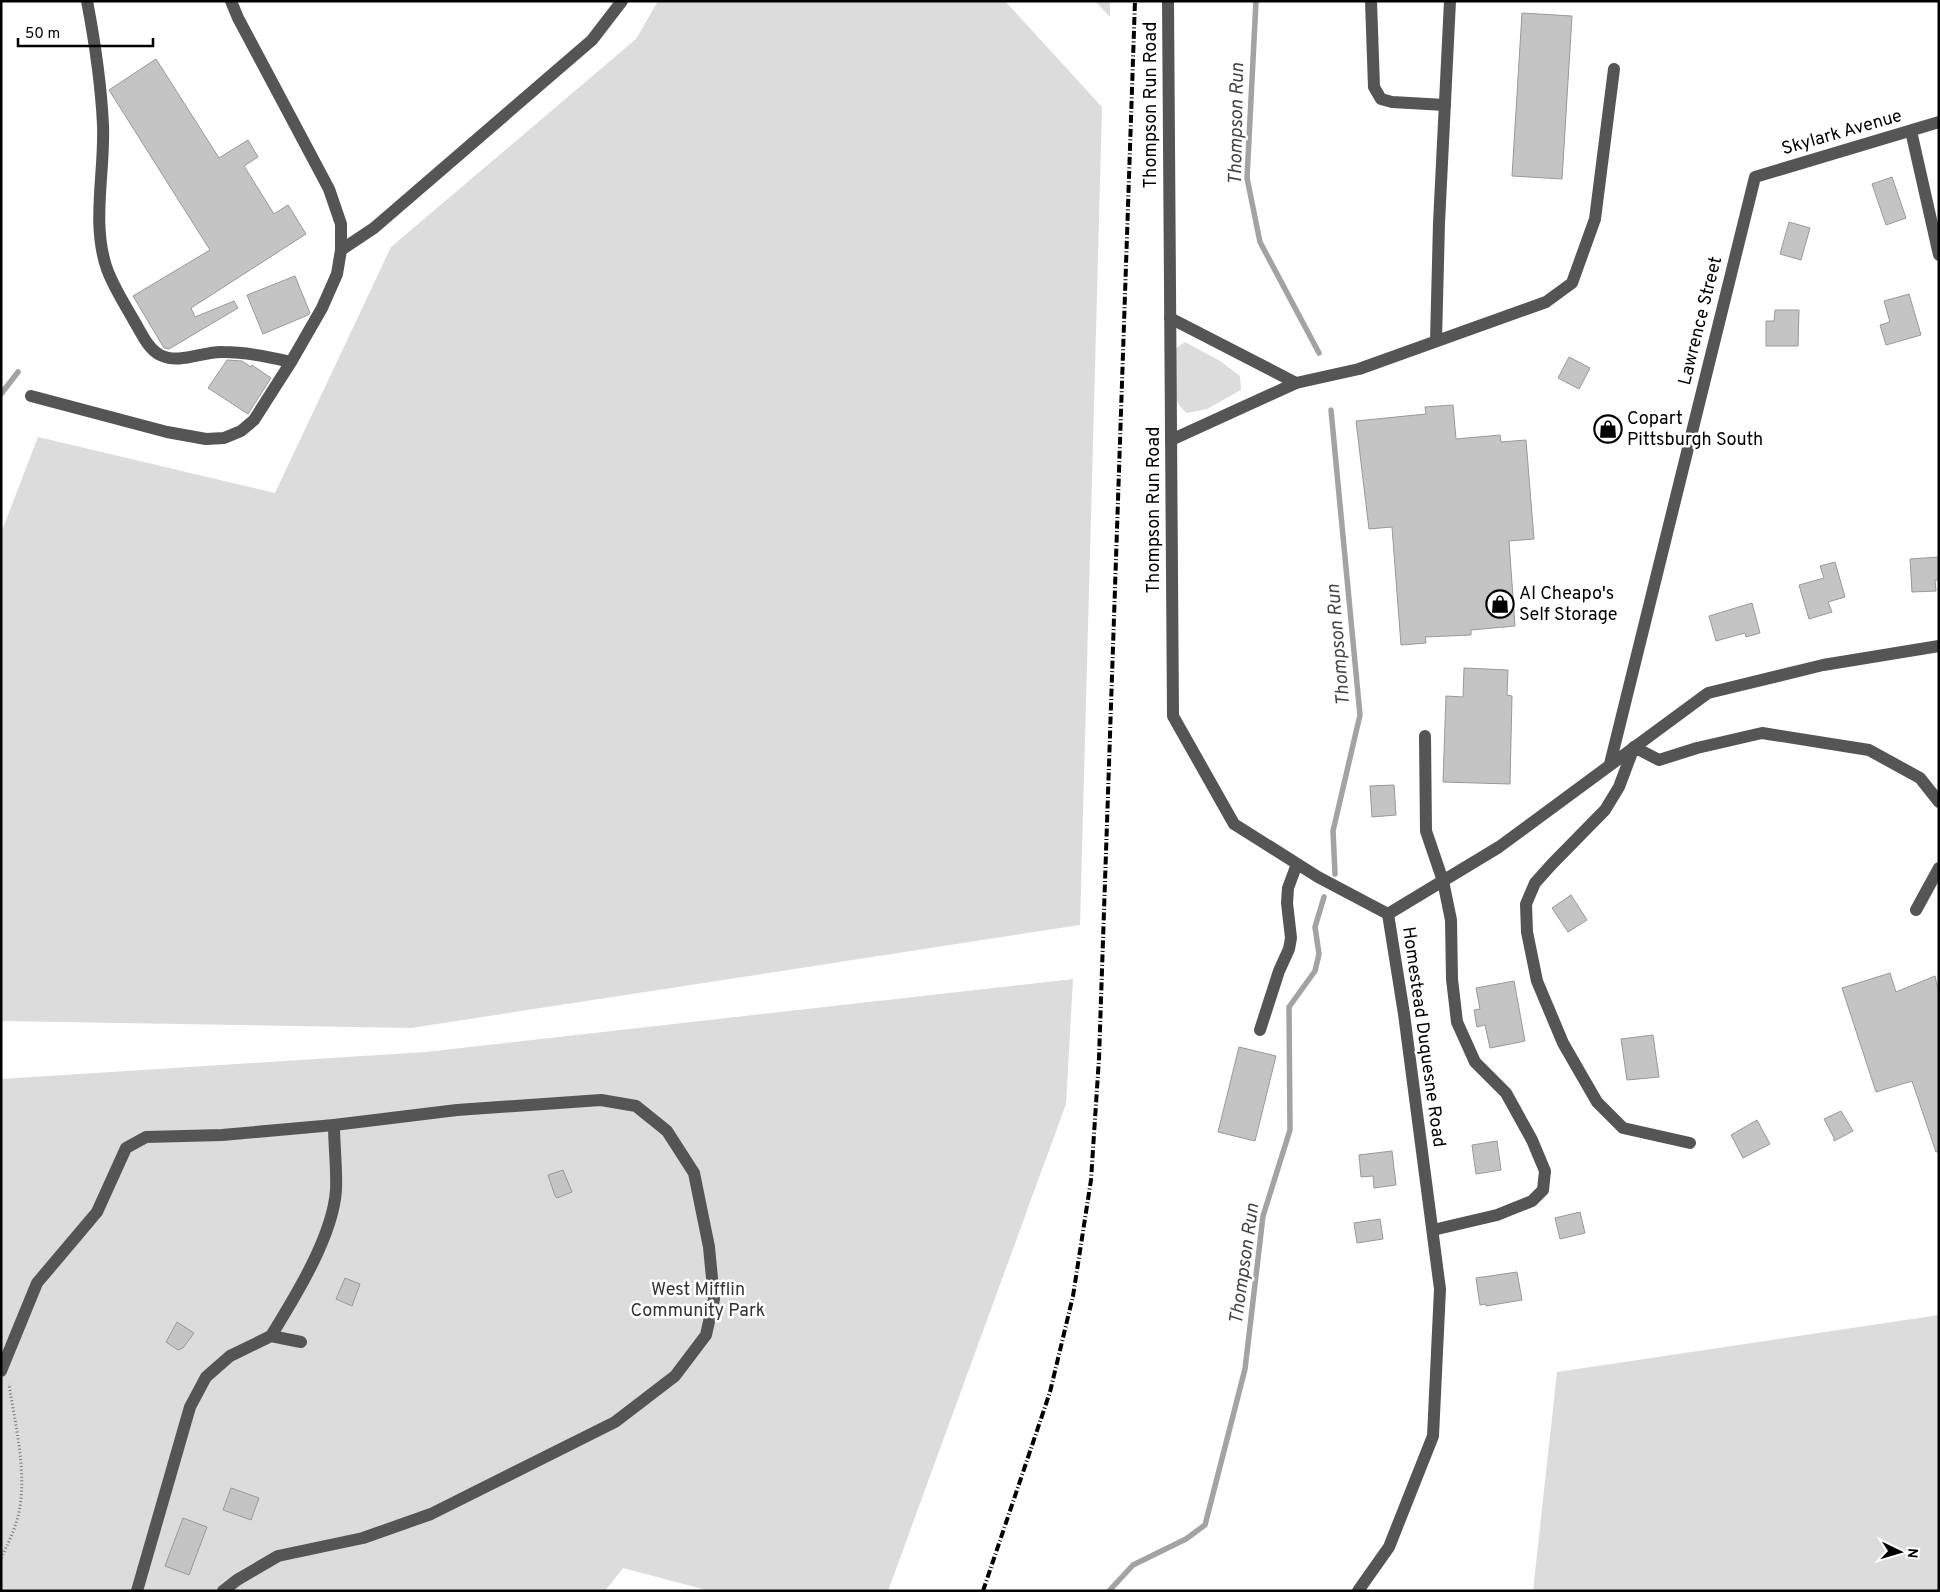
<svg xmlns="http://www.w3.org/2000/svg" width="1940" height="1592" viewBox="0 0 1940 1592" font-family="Overpass,sans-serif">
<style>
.green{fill:#dcdcdc}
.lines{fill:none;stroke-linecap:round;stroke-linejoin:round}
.stream{stroke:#a3a3a3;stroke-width:5.5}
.building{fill:#c4c4c4;stroke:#999}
.path{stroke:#777;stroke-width:3;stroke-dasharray:1 2.5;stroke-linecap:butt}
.minor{stroke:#555;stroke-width:12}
.rail{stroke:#000;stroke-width:4;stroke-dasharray:8 2.5 1 2.5;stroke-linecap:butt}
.labels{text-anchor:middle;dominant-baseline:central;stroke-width:5;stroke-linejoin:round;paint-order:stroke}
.street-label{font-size:18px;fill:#000;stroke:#fff}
.poi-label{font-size:18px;fill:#000;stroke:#fff;text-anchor:start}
.park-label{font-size:18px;fill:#333;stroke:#fff}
.water-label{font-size:19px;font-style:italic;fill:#444;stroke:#fff}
</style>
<rect width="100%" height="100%" fill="#fff"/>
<g class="green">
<polygon points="658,1 1005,1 1102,107 1080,925 411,1028 1,1021 1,533 38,437 275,493 391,247 636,39"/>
<polygon points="1095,1 1110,1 1110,17"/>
<path d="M1185,342L1220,361L1240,376L1241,390L1207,409L1187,413C1167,398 1174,371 1175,349Z"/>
<polygon points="1073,979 1066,1104 888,1591 710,1591 623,1568 605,1591 1,1591 1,1079 425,1052"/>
<polygon points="1939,1315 1939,1591 1533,1591 1557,1372"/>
</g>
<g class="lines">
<g class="stream">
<polyline points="1256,1 1247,178 1260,242 1319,353"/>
<polyline points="1,394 18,372"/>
<polyline points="1331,410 1360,715 1333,831 1335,874"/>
<polyline points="1109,1591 1133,1565 1186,1539 1205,1525 1245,1369 1263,1216 1290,1130 1289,1007 1315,971 1319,954 1315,927 1324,897"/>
</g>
</g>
<g class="building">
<polygon points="1522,13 1572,16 1562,179 1512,176"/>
<polygon points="156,59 219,158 248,140 258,157 244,166 274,214 288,205 306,234 191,308 195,317 234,301 238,308 169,349 164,348 133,296 210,250 109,90"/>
<polygon points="1892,177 1906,218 1886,225 1872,184"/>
<polygon points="1789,222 1810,228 1801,260 1780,254"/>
<polygon points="295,276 310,313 308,315 263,334 247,295"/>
<polygon points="1909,294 1921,335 1886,345 1880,325 1890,322 1884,301"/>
<polygon points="1775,310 1799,310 1798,346 1766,346 1766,321 1774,321"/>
<polygon points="1569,357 1590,368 1579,389 1558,378"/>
<polygon points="227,360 242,361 251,367 252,365 271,378 248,414 208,388"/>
<polygon points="1453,405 1456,439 1500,435 1501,442 1526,440 1534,539 1509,541 1515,626 1471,630 1471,635 1425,637 1426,643 1401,645 1392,527 1369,529 1356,421 1426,414 1425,407"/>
<polygon points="1939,557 1939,580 1935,580 1936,591 1912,592 1910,559"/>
<polygon points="1835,562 1845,597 1828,602 1832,612 1809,619 1799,585 1824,578 1820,566"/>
<polygon points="1752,603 1760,633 1746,637 1745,633 1716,641 1709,616"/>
<polygon points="1464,668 1508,670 1507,695 1512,696 1510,784 1443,782 1446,696 1463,697"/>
<polygon points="1394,785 1396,815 1372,817 1370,786"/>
<polygon points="1571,895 1587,920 1568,932 1552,908"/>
<polygon points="1890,973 1896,992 1935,976 1939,994 1939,1151 1936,1152 1912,1081 1876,1092 1842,988"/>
<polygon points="1514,981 1525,1041 1490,1048 1485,1025 1477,1027 1474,1010 1480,1009 1476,988"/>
<polygon points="1653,1035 1659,1077 1627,1080 1621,1039"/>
<polygon points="1239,1047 1276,1056 1255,1141 1218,1132"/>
<polygon points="1841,1111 1853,1131 1834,1141 1834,1138 1824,1119"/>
<polygon points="1757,1120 1770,1144 1743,1158 1731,1135"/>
<polygon points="1497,1141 1501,1170 1476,1174 1472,1145"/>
<polygon points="1392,1151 1396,1185 1374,1188 1373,1176 1361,1177 1359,1155"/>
<polygon points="563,1170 572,1192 557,1198 555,1196 548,1175"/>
<polygon points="1580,1212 1585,1233 1560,1239 1555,1218"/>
<polygon points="1380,1219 1383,1239 1357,1243 1354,1223"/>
<polygon points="1517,1272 1522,1300 1486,1306 1486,1304 1480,1305 1476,1278"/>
<polygon points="345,1278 360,1284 352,1306 336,1299"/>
<polygon points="177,1322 194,1333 183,1348 178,1350 166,1342"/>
<polygon points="231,1488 259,1498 251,1520 223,1510"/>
<polygon points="183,1518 207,1527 189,1575 165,1566"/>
</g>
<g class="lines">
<path class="path" d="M1,1558C9,1542 17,1525 20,1507C26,1466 15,1424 9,1384"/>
<g class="minor">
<path d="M87,1C95,43 101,83 103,125C105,172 91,224 107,269C113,286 124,303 133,319C141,332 147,348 160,355C180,365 203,351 223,352C246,352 268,357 291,362"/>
<polyline points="1168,1 1173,716 1234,824 1318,877 1388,914"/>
<polyline points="1371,1 1374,87 1381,99 1392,102 1445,105"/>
<polyline points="1911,131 1939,255"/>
<polyline points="341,250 374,228 592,40 622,1"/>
<polyline points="1170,318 1296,383 1171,440"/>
<polyline points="1436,341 1439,223 1450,1"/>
<polyline points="1296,383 1359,369 1546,302 1572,283 1595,219 1614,69"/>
<polyline points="31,396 167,432 206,439 224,438 241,431 254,420 291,362 322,308 337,274 341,250 341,224 329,189 238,18 231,1"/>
<polyline points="1425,736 1426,831 1443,881 1451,920 1452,979 1457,1022 1475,1062 1506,1093 1532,1140 1545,1171 1543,1190 1532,1201 1497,1215 1433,1230"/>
<polyline points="1610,764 1755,177 1939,122"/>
<polyline points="1916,910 1939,868"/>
<polyline points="1388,914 1499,847 1708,693 1823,665 1939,646"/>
<polyline points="1260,1030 1279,971 1289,949 1291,938 1287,903 1288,888 1297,864"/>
<polyline points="1690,1143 1623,1128 1597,1102 1563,1043 1537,981 1527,932 1526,904 1535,883 1552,864 1605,810 1619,787 1634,747 1659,760 1697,748 1762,733 1869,750 1920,778 1939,802"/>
<path d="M271,1336C295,1297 333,1236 336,1190C337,1169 334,1146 334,1125"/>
<polyline points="1,1371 37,1283 97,1212 126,1148 146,1137 222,1135 334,1125 457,1110 601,1100 636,1106 667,1131 694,1173 709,1247 714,1299 706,1335 675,1376 615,1422 431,1514 363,1538 278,1556 237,1580 223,1591"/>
<polyline points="137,1591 190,1407 206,1377 230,1356 271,1336 301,1342"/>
<polyline points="1358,1591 1389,1547 1433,1436 1440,1289 1404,1014 1388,914"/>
</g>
<polyline class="rail" points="983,1591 1050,1392 1073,1296 1091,1180 1099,1058 1135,1"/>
</g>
<defs>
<g id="shop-ring" transform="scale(1.4375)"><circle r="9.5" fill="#fff" stroke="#000" stroke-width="1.5"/><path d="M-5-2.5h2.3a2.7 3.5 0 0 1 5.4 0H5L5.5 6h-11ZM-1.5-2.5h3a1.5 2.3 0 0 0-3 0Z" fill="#000"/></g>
</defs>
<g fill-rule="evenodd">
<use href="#shop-ring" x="1608" y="429"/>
<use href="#shop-ring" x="1500" y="604"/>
</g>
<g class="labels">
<g class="street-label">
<text transform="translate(1151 105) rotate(-90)">Thompson Run Road</text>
<text transform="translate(1842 133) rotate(-16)">Skylark Avenue</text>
<text transform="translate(1701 321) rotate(-76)">Lawrence Street</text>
<text transform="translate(1154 510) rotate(-90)">Thompson Run Road</text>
<text transform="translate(1423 1037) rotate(82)">Homestead Duquesne Road</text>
</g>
<g class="poi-label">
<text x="1627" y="419">Copart<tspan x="1627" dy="21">Pittsburgh South</tspan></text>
<text x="1519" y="594">Al Cheapo's<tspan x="1519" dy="21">Self Storage</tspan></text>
</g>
<g class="park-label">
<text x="698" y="1290">West Mifflin<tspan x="698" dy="21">Community Park</tspan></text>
</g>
<g class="water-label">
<text transform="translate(1237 124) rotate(-89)">Thompson Run</text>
<text transform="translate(1339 645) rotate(-95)">Thompson Run</text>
<text transform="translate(1245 1264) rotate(-82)">Thompson Run</text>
</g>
</g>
<rect width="1940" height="1592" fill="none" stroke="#000000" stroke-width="5"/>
<g transform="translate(1900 1552) rotate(95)" stroke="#ffffff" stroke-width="4" paint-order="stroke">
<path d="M0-4L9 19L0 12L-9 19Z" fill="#000000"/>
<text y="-8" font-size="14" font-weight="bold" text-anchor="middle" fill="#000000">N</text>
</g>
<path d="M18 38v8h135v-8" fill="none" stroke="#000000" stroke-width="2.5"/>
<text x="25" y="38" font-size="15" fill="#000000" stroke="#ffffff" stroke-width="4" paint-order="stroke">50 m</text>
</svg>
